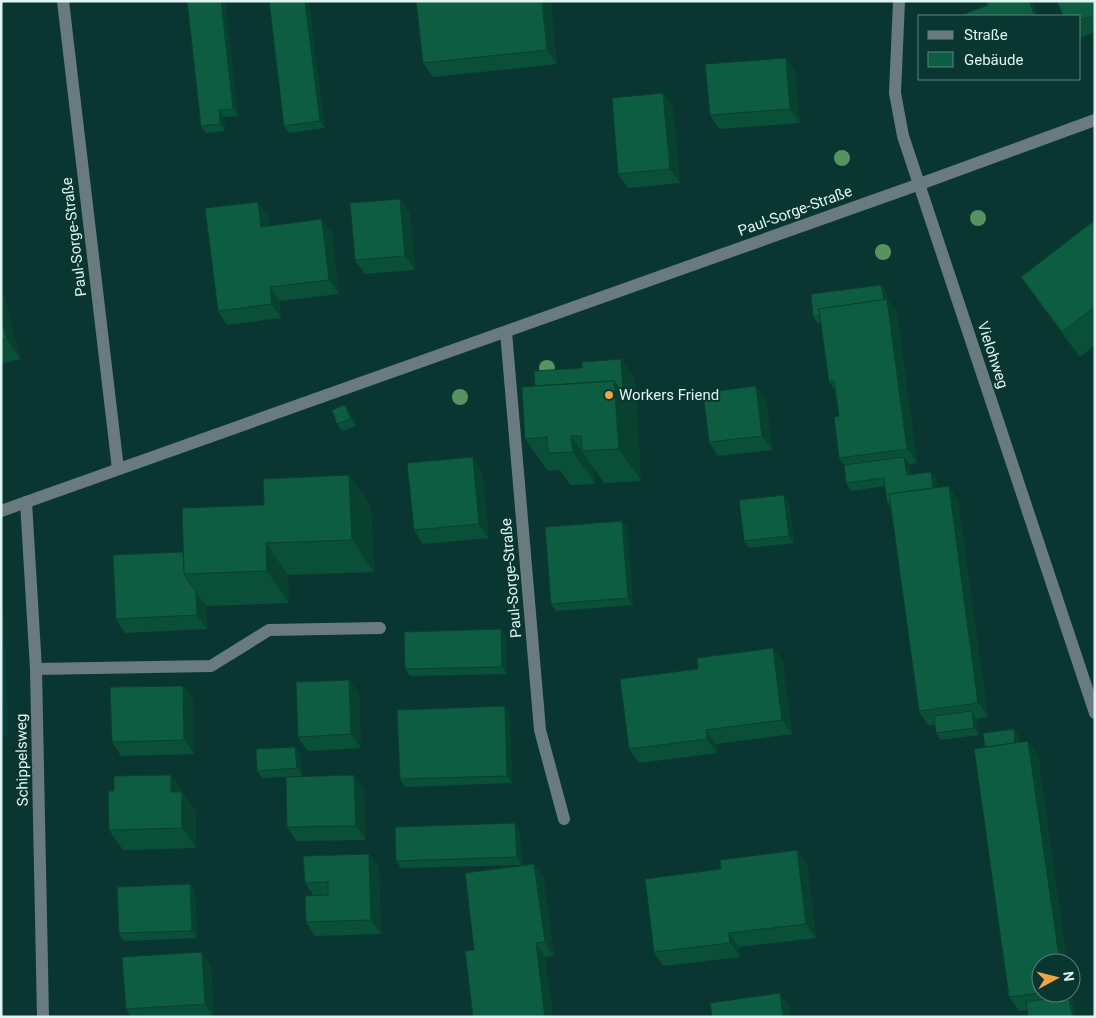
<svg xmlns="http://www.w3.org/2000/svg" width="1096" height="1018" viewBox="0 0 1096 1018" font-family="Roboto,sans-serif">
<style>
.built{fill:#04413d}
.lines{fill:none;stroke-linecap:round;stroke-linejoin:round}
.minor{stroke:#6a7b7f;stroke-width:12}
.tree{fill:#579361}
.wall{fill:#0a5039}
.shaded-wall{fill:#08412e}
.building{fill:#0c5d42;stroke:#08412e}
.poi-dot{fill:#f1a540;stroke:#0a3632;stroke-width:2}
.labels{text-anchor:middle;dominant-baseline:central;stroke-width:4;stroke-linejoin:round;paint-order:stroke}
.street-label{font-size:15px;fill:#dff5f2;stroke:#0a3632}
.poi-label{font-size:15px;fill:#dff5f2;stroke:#0a3632;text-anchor:start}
</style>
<rect width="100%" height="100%" fill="#0a3632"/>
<polygon class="built" points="1,610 4,611 8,735 1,738"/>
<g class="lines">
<g class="minor">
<polyline points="63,1 118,469"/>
<polyline points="899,1 895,93 903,136 1095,713"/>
<polyline points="506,332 540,730 564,819"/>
<polyline points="26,502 36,669 43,1017"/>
<polyline points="1,511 920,184 1095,120"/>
<polyline points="36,669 211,666 269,630 380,628"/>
</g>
</g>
<g class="tree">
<circle cx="842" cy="158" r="8"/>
<circle cx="978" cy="218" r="8"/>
<circle cx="883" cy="252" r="8"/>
<circle cx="547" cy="368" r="8"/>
<circle cx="460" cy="397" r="8"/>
</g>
<g class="wall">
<polygon points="187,1 225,1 238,116 224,117 225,131 206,133 201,126"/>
<polygon points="269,1 325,128 289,133 284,126"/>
<polygon points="416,1 551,1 557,64 433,77 423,63"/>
<polygon points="1095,1 1095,32 1080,38 1080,16"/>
<polygon points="786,58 795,72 800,123 719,129 710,115"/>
<polygon points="673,107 680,183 628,188 618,174"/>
<polygon points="400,199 410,213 415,270 365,274 355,260"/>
<polygon points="268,216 269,226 322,219 332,233 339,294 279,301 281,318 227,325 218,311"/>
<polygon points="1095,220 1095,345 1080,357 1038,301 1021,277"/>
<polygon points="881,285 886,292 888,300 897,313 917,463 909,464 911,475 931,472 936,479 937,488 958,500 988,717 977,719 979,735 941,740 936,733 935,725 928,725 919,711 891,508 887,502 885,486 851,491 846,483 844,465 839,458 839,416 836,391 829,382 821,323 818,324 813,317"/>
<polygon points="1,293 4,296 20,359 1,364"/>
<polygon points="635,379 641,481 604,483 594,468 595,484 570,485 560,470 548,471 525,439"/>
<polygon points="766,400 772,450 718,456 709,442"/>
<polygon points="345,405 350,412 356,426 342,431 337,424"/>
<polygon points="482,471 489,538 423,544 414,530"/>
<polygon points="349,475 371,507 374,572 288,575 289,603 206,606 207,629 125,633 116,619 183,552"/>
<polygon points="789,502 794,543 749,548 744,541"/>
<polygon points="622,521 627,528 633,605 556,611 551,604"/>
<polygon points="506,637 507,674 410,676 405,669"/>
<polygon points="773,648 783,662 792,734 716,744 717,753 639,763 629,749 698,669"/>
<polygon points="349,680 359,694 361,748 308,751 298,737"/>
<polygon points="183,686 193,700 194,754 121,756 112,742"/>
<polygon points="510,714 512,783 405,787 400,779"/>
<polygon points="1014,729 1019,736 1019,743 1038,755 1067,963 1041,963 1041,993 1071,993 1076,1017 1028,1017 1027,1010 1019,1011 1009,997 985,747"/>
<polygon points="295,747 300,754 302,776 262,778 257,771"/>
<polygon points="364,789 366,840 297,841 287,827"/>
<polygon points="185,795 185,796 196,811 196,848 123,850 109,830"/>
<polygon points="515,823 520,831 522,865 401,868 396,861"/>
<polygon points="369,854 379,868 381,934 315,936 306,922 314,896 305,883"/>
<polygon points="534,864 544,878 554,956 545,957 553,1017 473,1017"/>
<polygon points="807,864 816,938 739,947 740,957 663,966 654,952"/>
<polygon points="195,891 197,938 124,941 119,933"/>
<polygon points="211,966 214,1017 131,1017 126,1009"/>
</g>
<g class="shaded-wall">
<polygon points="221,1 225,1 238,116 233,109"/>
<polygon points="305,1 309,1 325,128 320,121"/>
<polygon points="542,1 551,1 557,64 547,50"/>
<polygon points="1029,1 1033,1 1039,16 1035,16"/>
<polygon points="786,58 795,72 800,123 790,109"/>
<polygon points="663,93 673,107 680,183 670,169"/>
<polygon points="219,110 224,117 225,131 220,124"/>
<polygon points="400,199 410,213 415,270 405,256"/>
<polygon points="258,202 268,216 271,241 261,227"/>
<polygon points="322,219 332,233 339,294 329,280"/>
<polygon points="881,285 886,292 888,300 897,313 917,463 907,449"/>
<polygon points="270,287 279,301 281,318 272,304"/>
<polygon points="1,293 4,296 20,359 7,339 1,319"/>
<polygon points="621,359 635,379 641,481 619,449 614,381"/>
<polygon points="756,386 766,400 772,450 762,436"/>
<polygon points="345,405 350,412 356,426 351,419"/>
<polygon points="571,436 594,468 595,484 573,452"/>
<polygon points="473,457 482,471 489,538 479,524"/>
<polygon points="904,457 909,464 912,482 907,475"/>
<polygon points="931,472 936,479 939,503 934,496"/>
<polygon points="349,475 371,507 374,572 352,540"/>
<polygon points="949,486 958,500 988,717 978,703"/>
<polygon points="784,495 789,502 794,543 789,536"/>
<polygon points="622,521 627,528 633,605 628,598"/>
<polygon points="266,543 288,575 289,603 267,571"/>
<polygon points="196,592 206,606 207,629 197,615"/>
<polygon points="501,629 506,637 507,674 502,667"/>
<polygon points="773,648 783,662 792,734 782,720"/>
<polygon points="349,680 359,694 361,748 351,734"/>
<polygon points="183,686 193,700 194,754 184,740"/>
<polygon points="505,706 510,714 512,783 507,776"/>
<polygon points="972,711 977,719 979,735 974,728"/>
<polygon points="1014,729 1019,736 1021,757 1016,750"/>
<polygon points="706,730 716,744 717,753 707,739"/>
<polygon points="1028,741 1038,755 1067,963 1060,963"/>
<polygon points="295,747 300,754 302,776 297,768"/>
<polygon points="171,775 196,811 196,848 182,828 171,792"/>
<polygon points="354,775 364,789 366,840 356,826"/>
<polygon points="515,823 520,831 522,865 517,857"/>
<polygon points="797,850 807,864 816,938 806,924"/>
<polygon points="369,854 379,868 381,934 371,920"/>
<polygon points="534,864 544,878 554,956 545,942"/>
<polygon points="190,884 195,891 197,938 192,931"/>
<polygon points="729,933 739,947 740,957 730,943"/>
<polygon points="536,943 545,957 553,1017 545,1017"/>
<polygon points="202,952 211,966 214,1017 205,1004"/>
<polygon points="1071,989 1073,1003 1076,1017 1073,1017 1068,996 1066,993 1071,993"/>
<polygon points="780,993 790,1007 791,1017 783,1017"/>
</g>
<g class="building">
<polygon points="187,1 221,1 233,109 219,110 220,124 201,126"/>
<polygon points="269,1 305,1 320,121 284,126"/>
<polygon points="416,1 542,1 547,50 423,63"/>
<polygon points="986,1 1029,1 1035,16 959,16 988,5"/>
<polygon points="1057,1 1095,1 1095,15 1080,20 1080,16 1063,16"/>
<polygon points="786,58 790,109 710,115 705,64"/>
<polygon points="663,93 670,169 618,174 612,98"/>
<polygon points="400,199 405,256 355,260 350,203"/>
<polygon points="258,202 261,227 322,219 329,280 270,287 272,304 218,311 205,208"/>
<polygon points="1095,220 1095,307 1062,332 1021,277"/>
<polygon points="881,285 884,300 819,309 820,316 813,317 811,294"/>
<polygon points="887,299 907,449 839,458 834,417 839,416 834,381 829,382 819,309"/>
<polygon points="1,319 7,339 1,340"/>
<polygon points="621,359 623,393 614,381 535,386 534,371 582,368 582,362"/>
<polygon points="614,381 619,449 582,451 581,436 571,436 573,452 548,453 547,437 525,439 522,387"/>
<polygon points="756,386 762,436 709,442 703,393"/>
<polygon points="345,405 351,419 337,424 332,410"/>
<polygon points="473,457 479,524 414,530 407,463"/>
<polygon points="904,457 907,475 931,472 933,488 889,494 890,501 887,502 884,478 846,483 844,465"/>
<polygon points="349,475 352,540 266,543 267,571 184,574 182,508 264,505 263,479"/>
<polygon points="949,486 978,703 919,711 889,494"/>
<polygon points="784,495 789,536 744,541 739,500"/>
<polygon points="622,521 628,598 551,604 545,527"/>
<polygon points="183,552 184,574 196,592 197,615 116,619 113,555"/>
<polygon points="501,629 502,667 405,669 404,632"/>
<polygon points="773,648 782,720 706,730 707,739 629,749 620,679 698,669 697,658"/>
<polygon points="349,680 351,734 298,737 296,682"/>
<polygon points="183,686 184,740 112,742 110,687"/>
<polygon points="505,706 507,776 400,779 397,710"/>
<polygon points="972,711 974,728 936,733 934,716"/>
<polygon points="1014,729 1015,743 985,747 983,733"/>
<polygon points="1028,741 1060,963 1041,963 1041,993 1009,997 974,749"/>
<polygon points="295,747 297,768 257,771 256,749"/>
<polygon points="171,775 171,792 182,792 182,828 109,830 108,791 114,791 114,776"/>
<polygon points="354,775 356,826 287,827 286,777"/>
<polygon points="515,823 517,857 396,861 395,827"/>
<polygon points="797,850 806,924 729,933 730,943 654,952 645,879 721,869 720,860"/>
<polygon points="369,854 371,920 306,922 305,896 328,895 328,882 305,883 303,856"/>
<polygon points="534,864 545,942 536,943 545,1017 473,1017 465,951 474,950 465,873"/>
<polygon points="190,884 192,931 119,933 117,887"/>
<polygon points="202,952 205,1004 126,1009 122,957"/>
<polygon points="780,993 783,1017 712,1017 710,1003"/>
<polygon points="1068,996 1073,1017 1028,1017 1026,1002"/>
</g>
<circle class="poi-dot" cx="609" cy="395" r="5"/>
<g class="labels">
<g class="street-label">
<text transform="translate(795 211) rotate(-20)">Paul-Sorge-Straße</text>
<text transform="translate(74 237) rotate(-97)">Paul-Sorge-Straße</text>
<text transform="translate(993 355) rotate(72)">Vielohweg</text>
<text transform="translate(511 578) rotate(-95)">Paul-Sorge-Straße</text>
<text transform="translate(22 760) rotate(-91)">Schippelsweg</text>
</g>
<g class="poi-label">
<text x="619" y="395">Workers Friend</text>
</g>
</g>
<rect width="1096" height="1018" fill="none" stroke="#dff5f2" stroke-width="5"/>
<rect x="918" y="15" width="162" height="65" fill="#0a3632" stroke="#5f827f"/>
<rect x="928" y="31" width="25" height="8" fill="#6a7b7f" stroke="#5f827f"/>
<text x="964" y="40" font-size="15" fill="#dff5f2">Straße</text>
<rect x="928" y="52" width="25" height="15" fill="#0c5d42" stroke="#5f827f"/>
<text x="964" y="65" font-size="15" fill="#dff5f2">Gebäude</text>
<g transform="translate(1056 978) rotate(83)"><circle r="24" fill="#0a3632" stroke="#5f827f"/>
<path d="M0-4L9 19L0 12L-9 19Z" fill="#f1a540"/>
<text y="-8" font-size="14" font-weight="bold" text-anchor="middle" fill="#dff5f2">N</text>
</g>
</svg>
